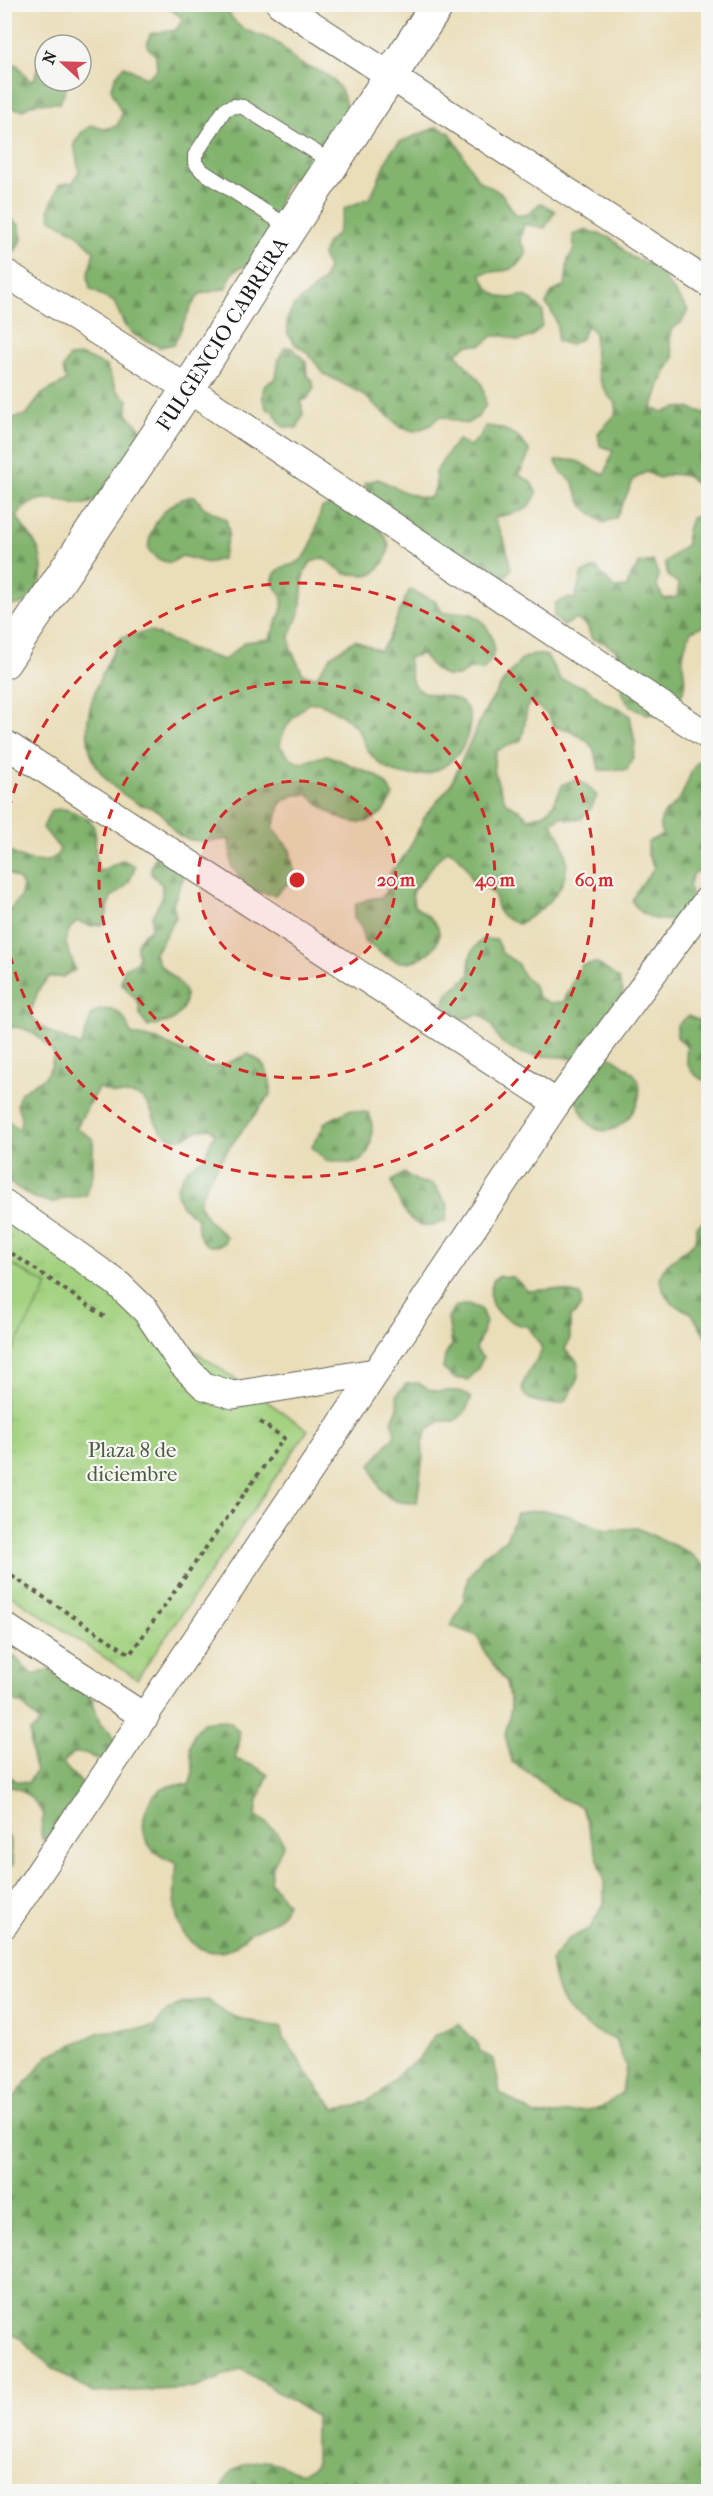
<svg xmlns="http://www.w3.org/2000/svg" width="713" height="2496" viewBox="0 0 713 2496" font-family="'IM FELL French Canon',serif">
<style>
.grass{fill:url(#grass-tufts);stroke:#60774e;stroke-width:1.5}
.forest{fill:url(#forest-firs);stroke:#4f6845;stroke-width:1.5}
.garden{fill:#a3d280;stroke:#60774e;stroke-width:1.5}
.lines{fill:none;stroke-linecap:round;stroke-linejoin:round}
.service-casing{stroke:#646053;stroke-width:16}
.minor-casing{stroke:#646053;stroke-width:29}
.secondary-casing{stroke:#646053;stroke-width:35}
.path{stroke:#646053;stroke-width:4;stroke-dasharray:4.5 4.5;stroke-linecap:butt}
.service{stroke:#fff;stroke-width:14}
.minor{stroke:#fff;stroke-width:27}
.secondary{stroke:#fff;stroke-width:33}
.ring{fill:none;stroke:#d62828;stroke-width:3;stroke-dasharray:10 8}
.labels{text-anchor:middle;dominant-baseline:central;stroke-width:4.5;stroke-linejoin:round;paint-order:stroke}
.street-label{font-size:21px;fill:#1c1c1c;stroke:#f6f6f2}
.park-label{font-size:21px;fill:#4b5c3f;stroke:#f6f6f2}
.centre{fill:#d62828;stroke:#f6f6f2;stroke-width:3}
.ring-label{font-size:18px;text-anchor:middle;font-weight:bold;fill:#d62828;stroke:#f6f6f2;stroke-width:4.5;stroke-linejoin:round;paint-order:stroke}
</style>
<defs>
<pattern id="grass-tufts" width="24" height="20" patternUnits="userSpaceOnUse" patternTransform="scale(1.5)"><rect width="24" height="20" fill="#a3d280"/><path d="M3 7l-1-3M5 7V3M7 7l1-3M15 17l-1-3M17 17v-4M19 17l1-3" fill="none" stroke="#8cb46e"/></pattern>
<pattern id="forest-firs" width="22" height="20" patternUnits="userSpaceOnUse" patternTransform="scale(1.5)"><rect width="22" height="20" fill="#82b46e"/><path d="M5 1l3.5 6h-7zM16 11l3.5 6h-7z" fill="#6a925a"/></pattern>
</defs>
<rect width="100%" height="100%" fill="#f6f6f2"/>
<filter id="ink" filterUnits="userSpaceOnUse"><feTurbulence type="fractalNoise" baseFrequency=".0167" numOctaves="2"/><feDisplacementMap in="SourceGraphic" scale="12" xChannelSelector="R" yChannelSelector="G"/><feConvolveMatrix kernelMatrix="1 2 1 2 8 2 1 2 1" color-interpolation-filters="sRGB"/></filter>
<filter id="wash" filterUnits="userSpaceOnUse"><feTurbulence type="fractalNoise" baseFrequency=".008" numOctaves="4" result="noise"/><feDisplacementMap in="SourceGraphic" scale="24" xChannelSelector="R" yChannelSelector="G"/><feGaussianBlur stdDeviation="1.35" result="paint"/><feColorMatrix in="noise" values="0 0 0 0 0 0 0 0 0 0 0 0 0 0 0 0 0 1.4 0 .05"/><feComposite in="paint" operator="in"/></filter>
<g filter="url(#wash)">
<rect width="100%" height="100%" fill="#eadeb9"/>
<polygon class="grass" points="4,1218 308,1430 137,1679 5,1591"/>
<g class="forest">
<path d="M165,5H224C242,38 249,27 277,43C285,48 290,56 297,62C305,67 315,68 323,73C368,100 334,142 318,176L290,180C279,193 274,214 278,230C271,240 265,251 257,259C245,272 235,258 227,288L200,294L192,305L174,344L160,347L135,335L125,326L114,302L90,289L88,276L94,251L75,232L51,219L49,209L59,185L73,182L79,171L74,144L81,133L91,125L104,129L117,126L122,114L111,89L116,76L124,66L147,78L157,69L156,56L147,46L150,34L176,30L183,19Z"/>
<path d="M45,56V81H69L60,103C45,104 35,99 23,110L5,107V61L17,65L30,81L35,78L38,66Z"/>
<path d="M437,127L450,133L478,180L501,193L517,216L529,214L540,203L555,211L545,228L524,224L520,241L527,252C515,277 504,268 481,274C486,288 494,298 510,298C515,298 519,295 524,296C533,299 537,305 543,312L542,326L532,336L519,341L505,336H493L482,345H468L457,353C464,368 476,372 482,385C485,391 484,399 486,405L478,417L466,424L440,416L429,426L415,431L402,428L361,393L324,374L307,352L296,345L288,334L287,320L293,307L323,281L328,268L322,256L327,243L337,234L345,208L370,198L391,151L400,142Z"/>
<polygon points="5,177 9,217 19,225 22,239 15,251 5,251"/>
<path d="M586,230L611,238L631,257L655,266L688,310L682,322L671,330L670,344L674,357L661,382L652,409L665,412C682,404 691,408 708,414V494L687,476L672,474L659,478L646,472L634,479L616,518L603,523L582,505L573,482L562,473L555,461C587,456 580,469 605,474L613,450L600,446L598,433L615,415L616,404C596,386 593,358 595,333L587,325L582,338L570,345L557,341C559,326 556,316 546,304L552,292L565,286L568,260L574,249L573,235Z"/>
<path d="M285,347L292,348L306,362L307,376L312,380L314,388L307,399L301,401L303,415L297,428L283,427L272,410H268C262,402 261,394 265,385L276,378L279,358Z"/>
<path d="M82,356L106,366L117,391L128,400L127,414L146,434C133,452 119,469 105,486C102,490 98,498 94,501C73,514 45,480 17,516C23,529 34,538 39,551C48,577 36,610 5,605L4,420L26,415L42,394L66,381L63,368L69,357Z"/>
<path d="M485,426C505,427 519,434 530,452L519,475L530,481L537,493C527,516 515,511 494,518L505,542L511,569L503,580L493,587L368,497L364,483L378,479C397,488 409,497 430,498L436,486L435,472C444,462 447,450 458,440L469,446L479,438Z"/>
<path d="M195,496L203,507L226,519L229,533L222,559L208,563L182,556L170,563L157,559L148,549C150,523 168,499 195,496Z"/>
<path d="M335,505C347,507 355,511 365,518C392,536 398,551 372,575L346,574L323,558L311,562L304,573L300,612L290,636L291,649L303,674L316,677L332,655L355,640L380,651C395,633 397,610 410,590L435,601L443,613C451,613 464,611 471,614C487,620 498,643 492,658C490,662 486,666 483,670L470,669L458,676H445L434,669L422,654L408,658C410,666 410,679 414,685C427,703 465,686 470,718C471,730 465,746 456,756C430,783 392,782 369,752C364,745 362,735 356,727C352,722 329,706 322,704C319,702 313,703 309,703C294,715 283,727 280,746L288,756L300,763L327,755L377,776L387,785L393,796C371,841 335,821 308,794L295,795L281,802L273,828L290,850L295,877L275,895L248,890L232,867L229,839C212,841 189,845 175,832C169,826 166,815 158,811C152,807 143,806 137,803C129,799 120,792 114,787C64,743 95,683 122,637L150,631L198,652L224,660L245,642L270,639C273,627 285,610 282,599C280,589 268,586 275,574C281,564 290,567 298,562C314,553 316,523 322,508Z"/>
<path d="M705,515L708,518V624L691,631C687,640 683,648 683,658C682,671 688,681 682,694C671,722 632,720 622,692C617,680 617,663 616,650L605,643L592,639L587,626L576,619L563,626L554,617L555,603L568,598L575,599L582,573L596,568L614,588L627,587L631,575L640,563L653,561L658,574L657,587L664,599L677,597L679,584L668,576L665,562L687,544V530L692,517Z"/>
<path d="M534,654L547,656L561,680L585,687L606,704L619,708L630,716L635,743L633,757L627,770H599C595,739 582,735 555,727L548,715L530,701C523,715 527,726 521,740L496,751C490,771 499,785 506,803L518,809L528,818C553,815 553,804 563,784L576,779L588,786L597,796L591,808L581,819H567L563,816L551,823C584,867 561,901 518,924C502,918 496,913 495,896L485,887L472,881C467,866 463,858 448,850L438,859L412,892L414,906C421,911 435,919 438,928C444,947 418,964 401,962C388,960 375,948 364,941L362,929L354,918L356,904L369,899L382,897L390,886V873L407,853L425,816L450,786L483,714L505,679L522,659Z"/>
<path d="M708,755V866L693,874L689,886L693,900L678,920C658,922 642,918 632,901C637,888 646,880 654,868L648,855V842L659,836L663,837C662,833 659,828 660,823C662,811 674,808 680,798C690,782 689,763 708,755Z"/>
<path d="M64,809C113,821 87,841 99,872L123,860L135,866C131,882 125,889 111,897L104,924L90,926L77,921C56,941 70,947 75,970L62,977H49L39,989L30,1014C43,1033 62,1037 81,1046L92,1014C100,1007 116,1008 123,1017C127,1022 128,1029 131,1034L157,1040L192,1055L207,1067L221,1066L248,1054C265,1061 271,1075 271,1093C246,1128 217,1157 201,1197L199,1205L210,1222L226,1236L224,1243C204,1253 196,1236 198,1219L182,1206L177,1194V1187L187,1169L204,1157L215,1133L210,1128C195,1128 185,1141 175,1139C151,1132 157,1111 143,1099C132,1091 122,1096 111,1093C106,1091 103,1089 98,1088L76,1128L93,1139V1175L86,1196L65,1198L52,1203L32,1197L5,1180V1118L20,1130L21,1117L17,1104L21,1092L44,1078L51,1067L54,1054C44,1040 23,1020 5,1030V916L20,898L23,886L19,880L5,871V847C17,860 52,871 60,849L43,828L51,810Z"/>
<path d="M159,848L186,871L173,904L176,917L155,953C158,970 173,974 181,985C191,997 182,1015 170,1021C164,1024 155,1023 148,1027L140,1016L139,1003L121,983L124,968L136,963L139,956C133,944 140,936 151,929L152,916L162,898V885L151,874V867Z"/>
<path d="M483,939L497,940L502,953L517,963L523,975L533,984L538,997L550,1003L563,1002L582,965L597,963L619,979L623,992L609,1055C618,1062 636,1071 639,1083C646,1114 599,1158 580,1108C578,1103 572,1097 572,1092C571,1082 577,1069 579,1060C554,1052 526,1062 505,1045C491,1035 498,1024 478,1014C462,1021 454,1019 442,1006L448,993L470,975C468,958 470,950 483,939Z"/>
<path d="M688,1016L700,1021L708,1030V1079L703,1080C689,1073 684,1062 687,1047L677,1037V1025Z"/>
<path d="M349,1110L369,1113C375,1127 373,1160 354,1163C345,1165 336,1159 326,1161L312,1147C315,1137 323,1133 324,1123Z"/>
<path d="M404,1173L419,1182L433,1184L448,1206L446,1220C414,1239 400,1209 392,1181Z"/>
<path d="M708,1217V1338C699,1331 698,1320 689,1312C684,1308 677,1308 672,1303C641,1268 679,1260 696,1240V1227Z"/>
<path d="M500,1276L513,1277L528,1291L554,1289L580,1295C584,1306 579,1311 570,1317V1338L565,1350C568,1354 573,1356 576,1360C584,1372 572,1393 564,1402C554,1405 545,1404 535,1401C504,1392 540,1362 542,1348L528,1326C517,1326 513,1322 505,1317C489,1308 487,1296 494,1279Z"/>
<polygon points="468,1304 481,1309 486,1322 476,1349 483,1358 477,1370 468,1380 454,1378 443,1369 445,1356 452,1345 448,1318 454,1307"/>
<path d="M418,1383C422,1385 427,1389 431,1390C447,1395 460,1384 471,1399L465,1412L455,1421H441L429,1428L422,1442L423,1456L417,1502C388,1507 378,1490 371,1465L395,1434L392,1420L398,1408L397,1394L406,1384Z"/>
<path d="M544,1510L570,1516L605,1530L637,1528L688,1552L708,1569V2491H221C226,2467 253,2456 276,2463C284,2465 291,2471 298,2472C304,2473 311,2469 315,2465V2416L242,2369L195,2388L93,2393L51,2367L18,2336L5,2330V2108L49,2055L100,2032L155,2027C166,2005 185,2001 208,2000C233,2022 251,2020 282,2028L283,2040L286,2041L318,2089L335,2109L356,2106L381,2094L404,2069L420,2058L434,2036L458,2024L478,2044L480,2052L494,2059L500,2093L535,2115L542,2116L601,2108L622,2093L626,2066L615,2040C571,2021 559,2009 551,1961L567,1940L590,1928L604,1904V1879L582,1807L556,1796L536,1777L512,1762L505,1735L511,1708L506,1682L489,1660L477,1636L451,1626L463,1602L468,1577L484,1555L506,1539L517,1513Z"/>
<path d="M5,1657H15L24,1667L35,1675L49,1669L92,1698L100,1724L110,1732L117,1745L110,1757L97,1760L86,1753H73L63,1763C71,1776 81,1779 89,1791L52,1852C40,1840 39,1832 44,1815C33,1798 25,1789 5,1785L4,1770L15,1781L28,1783L36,1771L32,1758L30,1732L40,1723L23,1705L5,1697Z"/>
<path d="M217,1720L230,1722L239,1732V1746L235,1759L256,1767L268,1775L258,1800L256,1815L277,1832L284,1844L272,1868L270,1882L287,1903C278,1927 268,1921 250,1933C242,1938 237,1947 228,1950C219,1953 209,1952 200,1948C170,1933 173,1892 177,1864C169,1860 158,1856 152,1849C137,1832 143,1802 161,1789C169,1784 180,1785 189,1785C202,1757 176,1754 203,1722Z"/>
<polygon points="4,1831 9,1837 13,1864 5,1873"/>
</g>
<polygon class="garden" points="5,1261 48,1285 5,1364"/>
</g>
<g filter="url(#ink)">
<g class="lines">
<g class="service-casing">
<polyline id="service" points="290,228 202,171 195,163 195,155 225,109 234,106 243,107 333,163"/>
</g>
<g class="minor-casing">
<g id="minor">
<polyline points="280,4 708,283"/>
<polyline points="4,272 188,389 708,736"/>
<polyline points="4,743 557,1103"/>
<polyline points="4,1203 117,1283 146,1311 182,1364 204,1386 233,1395 375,1372"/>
<polyline points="4,1626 145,1717"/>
<polyline points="4,1925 557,1103 708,899"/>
</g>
</g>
<g class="secondary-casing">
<g id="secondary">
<path id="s1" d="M4,662L188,389L290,228L438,4"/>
</g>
</g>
<g class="path">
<polyline points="4,1248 105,1317"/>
<polyline points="4,1571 130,1654 284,1438 260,1422"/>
</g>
<use href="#service" class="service"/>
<use href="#minor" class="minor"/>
<use href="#secondary" class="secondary"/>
</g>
</g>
<circle cx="297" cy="880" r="99" fill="#d62828" fill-opacity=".12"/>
<g class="ring">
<circle cx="297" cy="880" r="99"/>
<circle cx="297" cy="880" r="198"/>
<path d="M5 828A297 297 0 1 1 5 932"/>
</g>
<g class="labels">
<g class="street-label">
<text stroke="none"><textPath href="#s1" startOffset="394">FULGENCIO CABRERA</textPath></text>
</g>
<g class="park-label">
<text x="132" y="1450">Plaza 8 de<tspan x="132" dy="24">diciembre</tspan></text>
</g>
</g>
<circle cx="297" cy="880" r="9" class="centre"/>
<g class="ring-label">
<text x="396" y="886">20 m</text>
<text x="495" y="886">40 m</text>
<text x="594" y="886">60 m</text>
</g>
<rect width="713" height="2496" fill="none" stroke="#f6f6f2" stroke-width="24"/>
<g transform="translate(63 63) rotate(292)"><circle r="28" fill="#f6f6f2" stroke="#9f9f9c" stroke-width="1.5"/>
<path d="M0-4.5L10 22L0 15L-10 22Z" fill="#d1495b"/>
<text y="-9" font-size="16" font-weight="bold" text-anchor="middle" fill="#1c1c1c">N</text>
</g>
</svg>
